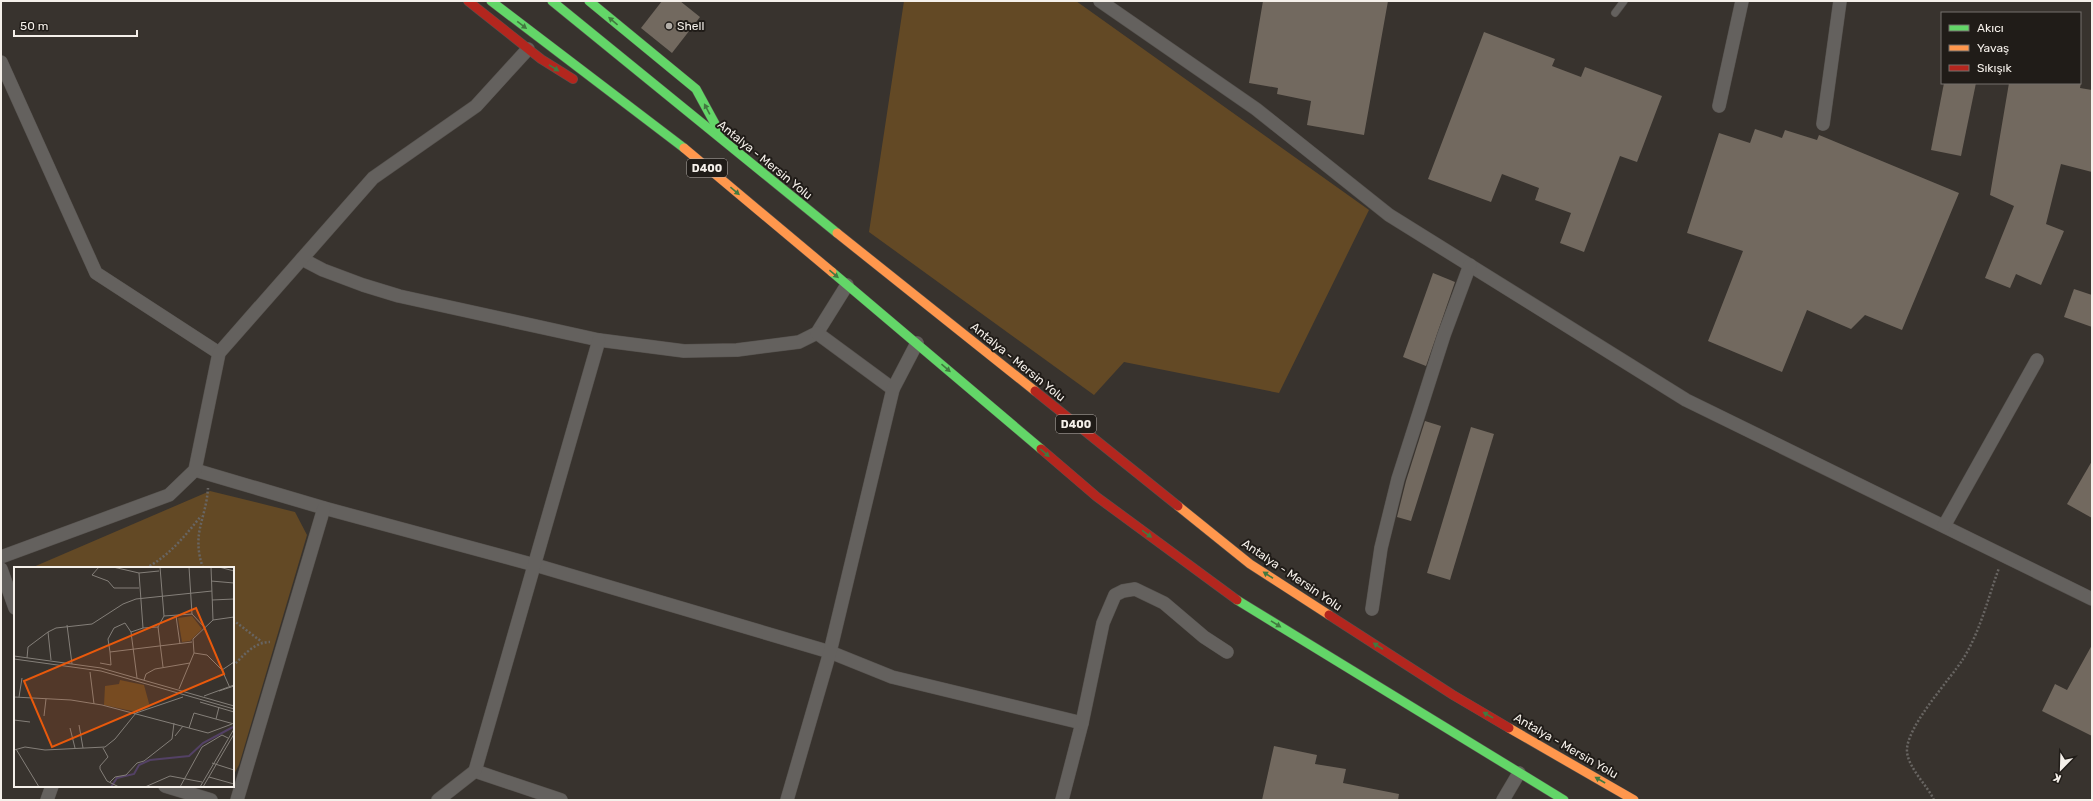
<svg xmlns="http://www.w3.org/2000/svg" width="2093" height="801" viewBox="0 0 2093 801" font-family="Rubik,sans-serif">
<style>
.green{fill:#634925}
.building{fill:#72695f}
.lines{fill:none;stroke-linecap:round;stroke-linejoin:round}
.lane-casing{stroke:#56524e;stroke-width:8}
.street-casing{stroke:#56524e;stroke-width:14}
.fast-casing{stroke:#56524e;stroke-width:10}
.slow-casing{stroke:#56524e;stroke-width:10}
.jam-casing{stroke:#56524e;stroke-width:10}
.path{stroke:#686562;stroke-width:2.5;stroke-dasharray:2 2;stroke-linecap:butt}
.lane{stroke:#64615e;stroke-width:7}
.street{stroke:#64615e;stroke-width:13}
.fast{stroke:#63d668;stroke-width:9}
.slow{stroke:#ff974d;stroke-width:9}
.jam{stroke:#b3261e;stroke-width:9}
.oneway{fill:#427940}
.poi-dot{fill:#b3aea8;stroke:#201c18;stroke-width:1.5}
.labels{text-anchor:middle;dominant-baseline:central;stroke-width:4;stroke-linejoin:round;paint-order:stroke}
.shield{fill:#201c18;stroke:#b5b0ab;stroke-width:1}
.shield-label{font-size:11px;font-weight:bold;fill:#f5f0ea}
.poi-label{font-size:12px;fill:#f5f0ea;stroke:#201c18;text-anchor:start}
.street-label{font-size:12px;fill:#f5f0ea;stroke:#201c18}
.inset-river{fill:none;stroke:#534165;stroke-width:2}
.inset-road{fill:none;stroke:#847f79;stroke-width:1}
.view{fill:#e8590c;fill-opacity:0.15;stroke:#e8590c;stroke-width:2}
.inset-edge{fill:none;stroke:#f5f0ea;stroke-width:2}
</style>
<rect width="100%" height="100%" fill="#38332e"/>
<g class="green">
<polygon points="904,1 1076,1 1369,210 1279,393 1124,362 1094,395 869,232"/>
<polygon points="210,491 295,512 307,535 239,765 233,776 233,568 31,568"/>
</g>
<g class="building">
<polygon points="662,1 680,1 700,17 672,53 641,28"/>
<polygon points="1263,1 1388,1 1364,135 1307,125 1311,101 1277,94 1278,88 1249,83"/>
<polygon points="1484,32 1555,59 1552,66 1581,77 1585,67 1662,96 1637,162 1620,156 1584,252 1560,243 1571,213 1535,200 1539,188 1502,174 1491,202 1428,179"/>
<polygon points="1944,83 1976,83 1961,156 1931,150"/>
<polygon points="2009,83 2081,83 2080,88 2092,90 2092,172 2061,164 2046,224 2064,231 2041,285 2016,274 2010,288 1985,278 2014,206 1990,195"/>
<polygon points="1755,129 1782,138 1785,130 1817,140 1819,135 1959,193 1902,330 1865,315 1851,329 1807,310 1782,372 1708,341 1743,251 1687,233 1719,133 1750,143"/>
<polygon points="1433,273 1455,282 1426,366 1403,357"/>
<polygon points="2074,289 2092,295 2092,327 2064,317"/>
<polygon points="1425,421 1441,426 1411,521 1397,517 1406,481"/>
<polygon points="1471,427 1494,434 1450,580 1427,573"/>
<polygon points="2092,461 2092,518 2067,504"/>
<polygon points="2092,645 2092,736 2042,711 2055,684 2067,690"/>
<polygon points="1274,746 1317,755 1315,764 1346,769 1343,783 1399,794 1398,800 1262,800"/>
</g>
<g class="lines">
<g class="lane-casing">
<polyline id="lane" points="1615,13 1624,1"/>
</g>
<g class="street-casing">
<g id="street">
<polyline points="1100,1 1256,109 1389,215 1686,400 2092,599"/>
<polyline points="1,62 96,273 219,353"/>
<polyline points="1719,106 1742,1"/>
<polyline points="1823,124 1840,1"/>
<polyline points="302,259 323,270 363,285 399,296 599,340 684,351 737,350 799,342 817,333 847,285"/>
<polyline points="817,333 893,389"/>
<polyline points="195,470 324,508 542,567 830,652 892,677 1082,723 1062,800"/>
<polyline points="1944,526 2037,360"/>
<polyline points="1,557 169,495 195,470 219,353 373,178 476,106 528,49"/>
<polyline points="1,569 15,608"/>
<polyline points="1372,609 1381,548 1398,479 1444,335 1470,265"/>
<polyline points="1082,723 1103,623 1115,595 1123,591 1135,589 1164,603 1204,637 1227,652"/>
<polyline points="475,771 561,800"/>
<polyline points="165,786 211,800"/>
<polyline points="47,800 52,786"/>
<polyline points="237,800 324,508"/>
<polyline points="438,800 475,771 599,340"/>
<polyline points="787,800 830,652 893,389 917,343"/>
<polyline points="1503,800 1519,773"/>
</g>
</g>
<g class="fast-casing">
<g id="fast">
<polyline points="491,1 684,148"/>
<polyline points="552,1 837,233"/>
<polyline points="589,1 696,89 720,133"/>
<polyline points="832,272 1041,449"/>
<polyline points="1237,600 1564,800"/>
</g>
</g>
<g class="slow-casing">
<g id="slow">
<polyline points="684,148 832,272"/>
<polyline points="837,233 1035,391"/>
<polyline points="1178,506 1250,564 1329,615"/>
<polyline points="1509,728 1634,800"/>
</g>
</g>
<g class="jam-casing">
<g id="jam">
<polyline points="468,1 541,59 573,79"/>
<polyline points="1035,391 1178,506"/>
<polyline points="1041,449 1097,497 1237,600"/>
<polyline points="1329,615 1453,695 1509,728"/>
</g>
</g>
<g class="path">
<path d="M146,568C169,556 185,536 201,516"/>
<path d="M203,568C191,533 206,520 208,488"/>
<polyline points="233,620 262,642"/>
<path d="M233,666C243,656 254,642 270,642"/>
<path d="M1934,800C1927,785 1909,769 1907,752C1905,728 1949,681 1963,659C1980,632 1988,598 1999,568"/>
</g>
<use href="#lane" class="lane"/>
<use href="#street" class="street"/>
<use href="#fast" class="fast"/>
<use href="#slow" class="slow"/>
<use href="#jam" class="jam"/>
</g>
<defs><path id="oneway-solid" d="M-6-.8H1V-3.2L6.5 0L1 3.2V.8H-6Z"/></defs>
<g class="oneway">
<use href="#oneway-solid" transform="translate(613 21) rotate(-140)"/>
<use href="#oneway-solid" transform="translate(522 25) rotate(37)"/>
<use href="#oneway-solid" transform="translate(554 68) rotate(32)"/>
<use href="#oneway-solid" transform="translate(707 109) rotate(-118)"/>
<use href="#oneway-solid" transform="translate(735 191) rotate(40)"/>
<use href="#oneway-solid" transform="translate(834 274) rotate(40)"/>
<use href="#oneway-solid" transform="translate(946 368) rotate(41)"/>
<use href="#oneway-solid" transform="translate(1045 453) rotate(41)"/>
<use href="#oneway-solid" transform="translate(1147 534) rotate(36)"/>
<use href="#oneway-solid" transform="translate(1268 575) rotate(-147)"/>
<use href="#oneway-solid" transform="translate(1276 624) rotate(32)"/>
<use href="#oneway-solid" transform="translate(1378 646) rotate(-147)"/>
<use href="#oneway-solid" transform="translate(1488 715) rotate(-150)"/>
<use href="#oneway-solid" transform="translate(1600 780) rotate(-150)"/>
</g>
<circle class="poi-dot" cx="669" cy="26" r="4"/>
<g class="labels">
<g class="shield">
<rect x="687" y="159" width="40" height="18" rx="3"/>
<rect x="1056" y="415" width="40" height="18" rx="3"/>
</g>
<g class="shield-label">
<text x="707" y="168">D400</text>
<text x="1076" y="424">D400</text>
</g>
<g class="poi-label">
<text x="677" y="26">Shell</text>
</g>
<g class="street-label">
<text transform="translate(765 160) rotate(39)">Antalya - Mersin Yolu</text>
<text transform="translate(1018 362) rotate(39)">Antalya - Mersin Yolu</text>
<text transform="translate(1292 575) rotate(34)">Antalya - Mersin Yolu</text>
<text transform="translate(1566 746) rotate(30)">Antalya - Mersin Yolu</text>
</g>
</g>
<g transform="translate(14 567)">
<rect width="220" height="220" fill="#38332e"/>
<path d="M178,49L188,62L176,74L168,75L164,51ZM106,113L130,118L136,140L122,145L90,138L91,119L105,117Z" fill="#634925"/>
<path class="inset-river" d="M97,220L103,211L120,207L125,198L136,193L175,189L189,176L219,160"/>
<path class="inset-road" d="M85,0L78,8L94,14L100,21H125M99,0L125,6L145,4M146,0L150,49L178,47M175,0L178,47L191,61M197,0L199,53M205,0L220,4M197,14L220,16M198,33L220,32M162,49L166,77M53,58L58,97M129,61L144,60M117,65L111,56L100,61L94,72L96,85L178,75M180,86L193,88L208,103L216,121M0,89L87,101L220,139M13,91L14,80L34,65M0,92L87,104L220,142M37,93L34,65L42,61L78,57L109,37L122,32L198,24M86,96L97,98L96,85M149,100L144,60L150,49M208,103L220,95M76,105L80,137M123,111L117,65L129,61L125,6M130,113L132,107L141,102L176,96M165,122L180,86L179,72L199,53L220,50M205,124L220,119M190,129L220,118M0,130L57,133L88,138L194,166L218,157M5,130L8,111M186,135L220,145M30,149L32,132M202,152L205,140M0,153L16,155M65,158L69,181M56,161L61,181M175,161L180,146L220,157M161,169L169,159M89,181L94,190L86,199V202L93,214L105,220M2,182L25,220M0,183L11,180L31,183L91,180L101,172L122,146L169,130M198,196L220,203M195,210L220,217M96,215L101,210L112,208L123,196L130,194L158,172L160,156M131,220L156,209L188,215M166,220L188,180L208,168L214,171M186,220L220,162M189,220L220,167"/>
<path class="view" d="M182,41L210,107L38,180L10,114Z"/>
<rect width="220" height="220" class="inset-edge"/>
</g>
<rect width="2093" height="801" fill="none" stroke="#f5f0ea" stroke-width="4"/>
<rect x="1941" y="12" width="140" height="72" fill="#201c18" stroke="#75716c"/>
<rect x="1949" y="25" width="20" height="6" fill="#63d668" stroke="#75716c"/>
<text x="1977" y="32" font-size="12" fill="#f5f0ea">Akıcı</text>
<rect x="1949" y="45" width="20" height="6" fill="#ff974d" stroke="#75716c"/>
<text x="1977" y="52" font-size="12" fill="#f5f0ea">Yavaş</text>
<rect x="1949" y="65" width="20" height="6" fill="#b3261e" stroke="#75716c"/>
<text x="1977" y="72" font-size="12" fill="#f5f0ea">Sıkışık</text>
<g transform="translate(2061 769) rotate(203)" stroke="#201c18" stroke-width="3" paint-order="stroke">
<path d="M0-3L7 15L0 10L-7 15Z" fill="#f5f0ea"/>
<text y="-6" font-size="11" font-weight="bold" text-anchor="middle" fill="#f5f0ea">K</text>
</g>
<path d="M14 30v6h123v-6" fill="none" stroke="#f5f0ea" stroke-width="2"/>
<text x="20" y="30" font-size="12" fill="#f5f0ea" stroke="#201c18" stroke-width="3" paint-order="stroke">50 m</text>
</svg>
